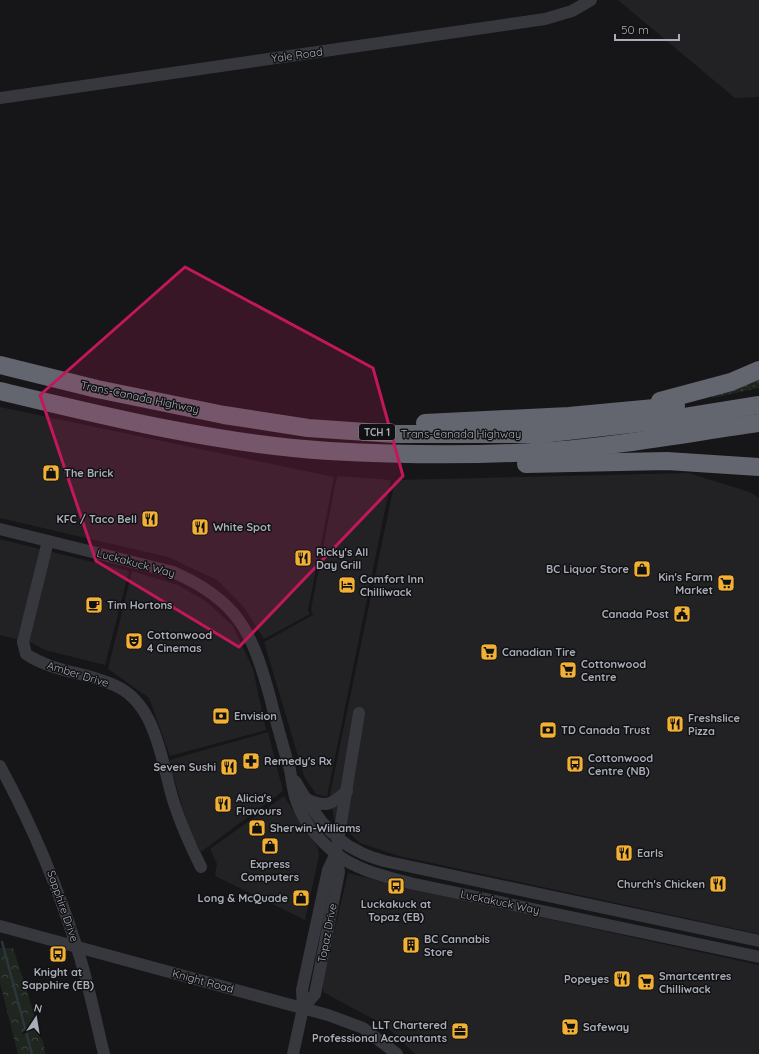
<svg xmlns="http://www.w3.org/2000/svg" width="759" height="1054" viewBox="0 0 759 1054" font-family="Quicksand,sans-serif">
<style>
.built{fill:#222225}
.grass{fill:url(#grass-dots)}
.forest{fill:url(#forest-crowns)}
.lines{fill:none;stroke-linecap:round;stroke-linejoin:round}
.stream{stroke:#2c353c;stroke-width:2.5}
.minor{stroke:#37383d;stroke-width:12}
.highway{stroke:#63666e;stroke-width:18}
.marked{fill:#c2185b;fill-opacity:0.2;stroke:#c2185b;stroke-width:3;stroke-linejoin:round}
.labels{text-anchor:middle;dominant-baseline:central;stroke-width:3;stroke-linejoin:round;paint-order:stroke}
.shield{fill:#111113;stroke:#7b7e86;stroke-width:1}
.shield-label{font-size:10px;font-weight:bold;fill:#a8adb8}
.street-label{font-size:11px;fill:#a8adb8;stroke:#111113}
.poi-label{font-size:11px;font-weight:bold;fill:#a8adb8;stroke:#111113;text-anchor:start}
</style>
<defs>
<pattern id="grass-dots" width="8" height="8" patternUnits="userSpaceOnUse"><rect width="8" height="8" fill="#1e261f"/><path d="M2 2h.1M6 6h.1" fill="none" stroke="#3c433d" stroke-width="1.8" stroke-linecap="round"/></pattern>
<pattern id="forest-crowns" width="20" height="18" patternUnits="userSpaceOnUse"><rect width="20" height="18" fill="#1e261f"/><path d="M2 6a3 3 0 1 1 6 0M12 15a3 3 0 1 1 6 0" fill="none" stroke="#3c433d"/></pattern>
</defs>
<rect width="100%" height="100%" fill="#161618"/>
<g class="built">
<polygon points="618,0 759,0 759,97 735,98"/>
<polygon points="0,407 334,477 308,610 310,614 264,639 243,606 217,580 168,557 0,518"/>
<polygon points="688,473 750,492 759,498 759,934 399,856 360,843 334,819 330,794 395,480"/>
<polygon points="337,476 391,480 327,797 316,794 304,776 264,642 313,615 311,609"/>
<polygon points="0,539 129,571 105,665 45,650 34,644 0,635"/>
<polygon points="132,571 178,585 207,602 233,626 253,669 266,730 170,756 149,698 108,669"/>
<polygon points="268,732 283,791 201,852 188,827 169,760"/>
<polygon points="284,796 318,848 319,856 305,920 215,876 217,864 210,849"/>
<polygon points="348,873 407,888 759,965 759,1054 415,1054 386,1026 323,992 323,978"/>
</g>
<polygon class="grass" points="759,377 759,388 712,398 712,396"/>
<polygon class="forest" points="0,948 13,948 43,1042 45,1054 18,1054 0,983"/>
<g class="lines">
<polyline class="stream" points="2,942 32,1054"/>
<g class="minor">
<polyline points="0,98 545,19 572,11 591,0"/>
<path d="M0,529L173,572C238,600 252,632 270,697C276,722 283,746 290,770C292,781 293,793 297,803C304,822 319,840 335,853C356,870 384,876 410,883L759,957"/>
<path d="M48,541L23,642L26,654C54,673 90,672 120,688C158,709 162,766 174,803C181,825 191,847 201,867"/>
<path d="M0,766C31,823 56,882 76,945C88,980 95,1018 104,1054"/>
<path d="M295,781C311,808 328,837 358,851C366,856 375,858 384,861L759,941"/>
<path d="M306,799C326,808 331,805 347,791"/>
<polyline points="0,926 328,1015 363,1028 397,1054"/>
<polyline points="303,1008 315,994 339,872 336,853"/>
<polyline points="293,1054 303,1008 302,990 328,870 336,853 359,713"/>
</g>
<g class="highway">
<polyline points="0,365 97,389 224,415 308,428 395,434 541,434 666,420 759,405"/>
<path d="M0,391C108,417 218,444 329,451C402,455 476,456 549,451C619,446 689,433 759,423"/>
<polyline points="660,401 731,382 759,370"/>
<polyline points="425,423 569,416 676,406"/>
<polyline points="526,464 667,461 759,467"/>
</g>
</g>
<path class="marked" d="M185,267L373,368L403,476L239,647L96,561L40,395Z"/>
<defs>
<g id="shop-square" transform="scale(0.9)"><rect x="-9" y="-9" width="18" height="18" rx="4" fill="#f2b134" stroke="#111113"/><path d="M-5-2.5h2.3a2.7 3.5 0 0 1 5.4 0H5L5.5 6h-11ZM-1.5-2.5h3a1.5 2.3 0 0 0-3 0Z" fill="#111"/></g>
<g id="restaurant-square" transform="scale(0.9)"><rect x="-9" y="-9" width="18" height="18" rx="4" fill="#f2b134" stroke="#111113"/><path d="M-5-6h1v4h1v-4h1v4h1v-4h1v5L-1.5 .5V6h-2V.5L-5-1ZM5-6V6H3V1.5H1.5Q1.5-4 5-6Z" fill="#111"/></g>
<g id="supermarket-square" transform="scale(0.9)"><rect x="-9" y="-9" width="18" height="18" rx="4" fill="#f2b134" stroke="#111113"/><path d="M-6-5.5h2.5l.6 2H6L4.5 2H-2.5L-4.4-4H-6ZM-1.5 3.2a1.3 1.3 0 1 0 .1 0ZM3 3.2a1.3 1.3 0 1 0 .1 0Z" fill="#111"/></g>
<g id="hotel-square" transform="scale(0.9)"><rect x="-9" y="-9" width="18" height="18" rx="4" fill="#f2b134" stroke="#111113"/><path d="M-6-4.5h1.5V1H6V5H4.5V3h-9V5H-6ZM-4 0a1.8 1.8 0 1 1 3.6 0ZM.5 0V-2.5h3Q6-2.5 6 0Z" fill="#111"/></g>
<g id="cafe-square" transform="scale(0.9)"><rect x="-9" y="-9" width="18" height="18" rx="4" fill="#f2b134" stroke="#111113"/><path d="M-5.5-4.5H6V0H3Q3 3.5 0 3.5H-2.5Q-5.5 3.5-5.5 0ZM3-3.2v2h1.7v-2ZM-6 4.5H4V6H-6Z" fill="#111"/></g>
<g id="civic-square" transform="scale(0.9)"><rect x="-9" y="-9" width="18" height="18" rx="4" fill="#f2b134" stroke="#111113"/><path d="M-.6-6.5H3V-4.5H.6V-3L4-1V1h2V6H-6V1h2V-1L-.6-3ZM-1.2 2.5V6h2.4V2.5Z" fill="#111"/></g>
<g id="theatre-square" transform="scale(0.9)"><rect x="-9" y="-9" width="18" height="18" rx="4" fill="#f2b134" stroke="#111113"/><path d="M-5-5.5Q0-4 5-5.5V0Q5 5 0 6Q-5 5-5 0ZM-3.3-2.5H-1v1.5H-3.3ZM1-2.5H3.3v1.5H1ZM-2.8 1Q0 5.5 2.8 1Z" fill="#111"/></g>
<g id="bank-square" transform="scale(0.9)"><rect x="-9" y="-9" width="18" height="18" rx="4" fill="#f2b134" stroke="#111113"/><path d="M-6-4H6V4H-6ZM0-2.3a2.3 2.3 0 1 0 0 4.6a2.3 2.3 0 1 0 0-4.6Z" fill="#111"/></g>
<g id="pharmacy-square" transform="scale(0.9)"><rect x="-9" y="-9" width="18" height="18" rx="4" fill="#f2b134" stroke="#111113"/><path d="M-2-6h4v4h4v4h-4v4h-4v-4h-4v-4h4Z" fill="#111"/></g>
<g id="bus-square" transform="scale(0.9)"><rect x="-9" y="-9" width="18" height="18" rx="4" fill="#f2b134" stroke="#111113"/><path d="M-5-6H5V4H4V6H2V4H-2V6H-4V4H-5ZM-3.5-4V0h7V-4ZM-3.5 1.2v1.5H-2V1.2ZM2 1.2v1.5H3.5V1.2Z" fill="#111"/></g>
<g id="building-square" transform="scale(0.9)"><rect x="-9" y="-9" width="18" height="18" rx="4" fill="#f2b134" stroke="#111113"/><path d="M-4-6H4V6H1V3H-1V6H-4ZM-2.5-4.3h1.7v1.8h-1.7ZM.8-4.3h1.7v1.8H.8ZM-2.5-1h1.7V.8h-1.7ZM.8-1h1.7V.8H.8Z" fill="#111"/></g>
<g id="office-square" transform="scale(0.9)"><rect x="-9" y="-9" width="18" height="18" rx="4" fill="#f2b134" stroke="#111113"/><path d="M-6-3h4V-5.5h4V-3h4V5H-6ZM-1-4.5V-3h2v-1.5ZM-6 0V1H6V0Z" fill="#111"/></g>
</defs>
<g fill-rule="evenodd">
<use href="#shop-square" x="51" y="473"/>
<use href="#restaurant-square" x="150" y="519"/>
<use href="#restaurant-square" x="200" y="527"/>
<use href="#restaurant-square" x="303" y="558"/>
<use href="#shop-square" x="642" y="569"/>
<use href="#supermarket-square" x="726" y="583"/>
<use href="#hotel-square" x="347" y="585"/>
<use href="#cafe-square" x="94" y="605"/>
<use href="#civic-square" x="682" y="614"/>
<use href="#theatre-square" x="134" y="641"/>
<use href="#supermarket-square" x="489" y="652"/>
<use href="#supermarket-square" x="568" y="670"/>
<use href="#bank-square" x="221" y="716"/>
<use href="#restaurant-square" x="675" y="724"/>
<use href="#bank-square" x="548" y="730"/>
<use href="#pharmacy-square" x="251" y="761"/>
<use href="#bus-square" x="575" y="764"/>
<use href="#restaurant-square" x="229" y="767"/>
<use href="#restaurant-square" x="223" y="804"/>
<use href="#shop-square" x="257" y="828"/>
<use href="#shop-square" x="270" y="846"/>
<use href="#restaurant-square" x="624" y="853"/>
<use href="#restaurant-square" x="718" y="884"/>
<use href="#bus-square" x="396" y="886"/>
<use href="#shop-square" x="301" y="898"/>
<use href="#building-square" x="411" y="945"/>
<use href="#bus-square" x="58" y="954"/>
<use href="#restaurant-square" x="622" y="979"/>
<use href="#supermarket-square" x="646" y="982"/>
<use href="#supermarket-square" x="570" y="1027"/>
<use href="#office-square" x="460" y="1031"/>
</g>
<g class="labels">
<rect class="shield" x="359" y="424" width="36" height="16" rx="3"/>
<g class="shield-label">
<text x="377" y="432">TCH 1</text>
</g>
<g class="street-label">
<text transform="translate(297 55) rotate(-8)">Yale Road</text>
<text transform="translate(140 397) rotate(12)">Trans-Canada Highway</text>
<text x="461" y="434">Trans-Canada Highway</text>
<text transform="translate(136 563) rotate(15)">Luckakuck Way</text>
<text transform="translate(78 674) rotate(17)">Amber Drive</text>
<text transform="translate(500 902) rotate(12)">Luckakuck Way</text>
<text transform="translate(63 906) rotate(71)">Sapphire Drive</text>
<text transform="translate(327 933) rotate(-79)">Topaz Drive</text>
<text transform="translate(203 981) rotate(15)">Knight Road</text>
</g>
<g class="poi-label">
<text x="64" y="473">The Brick</text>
<text x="137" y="519" text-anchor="end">KFC / Taco Bell</text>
<text x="213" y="527">White Spot</text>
<text x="316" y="552">Ricky's All<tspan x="316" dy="13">Day Grill</tspan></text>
<text x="629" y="569" text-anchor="end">BC Liquor Store</text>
<text x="713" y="577" text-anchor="end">Kin's Farm<tspan x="713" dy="13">Market</tspan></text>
<text x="360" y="579">Comfort Inn<tspan x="360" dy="13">Chilliwack</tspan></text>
<text x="107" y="605">Tim Hortons</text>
<text x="669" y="614" text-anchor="end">Canada Post</text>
<text x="147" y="635">Cottonwood<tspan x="147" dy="13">4 Cinemas</tspan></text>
<text x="502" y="652">Canadian Tire</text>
<text x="581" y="664">Cottonwood<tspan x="581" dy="13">Centre</tspan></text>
<text x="234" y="716">Envision</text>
<text x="688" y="718">Freshslice<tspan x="688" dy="13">Pizza</tspan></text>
<text x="561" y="730">TD Canada Trust</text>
<text x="588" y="758">Cottonwood<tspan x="588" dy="13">Centre (NB)</tspan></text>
<text x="264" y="761">Remedy's Rx</text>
<text x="216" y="767" text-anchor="end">Seven Sushi</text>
<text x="236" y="798">Alicia's<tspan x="236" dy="13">Flavours</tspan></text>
<text x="270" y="828">Sherwin-Williams</text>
<text x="637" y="853">Earls</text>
<text x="270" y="864" text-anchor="middle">Express<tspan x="270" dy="13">Computers</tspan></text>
<text x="705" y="884" text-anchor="end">Church's Chicken</text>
<text x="288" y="898" text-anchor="end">Long &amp; McQuade</text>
<text x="396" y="904" text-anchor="middle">Luckakuck at<tspan x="396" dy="13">Topaz (EB)</tspan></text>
<text x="424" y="939">BC Cannabis<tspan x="424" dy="13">Store</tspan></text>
<text x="58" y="972" text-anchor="middle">Knight at<tspan x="58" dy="13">Sapphire (EB)</tspan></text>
<text x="659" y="976">Smartcentres<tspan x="659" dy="13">Chilliwack</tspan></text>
<text x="609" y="979" text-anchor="end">Popeyes</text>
<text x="447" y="1025" text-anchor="end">LLT Chartered<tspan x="447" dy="13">Professional Accountants</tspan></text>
<text x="583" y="1027">Safeway</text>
</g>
</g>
<g transform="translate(36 1018) rotate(12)" stroke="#111113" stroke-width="3" paint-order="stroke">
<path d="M0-3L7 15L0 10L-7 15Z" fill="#a8adb8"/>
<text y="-6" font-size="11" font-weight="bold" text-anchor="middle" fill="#a8adb8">N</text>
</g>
<path d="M615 34v6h64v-6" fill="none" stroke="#a8adb8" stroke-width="2"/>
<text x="621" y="34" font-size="12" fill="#a8adb8" stroke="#111113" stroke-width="3" paint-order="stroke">50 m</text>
</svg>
